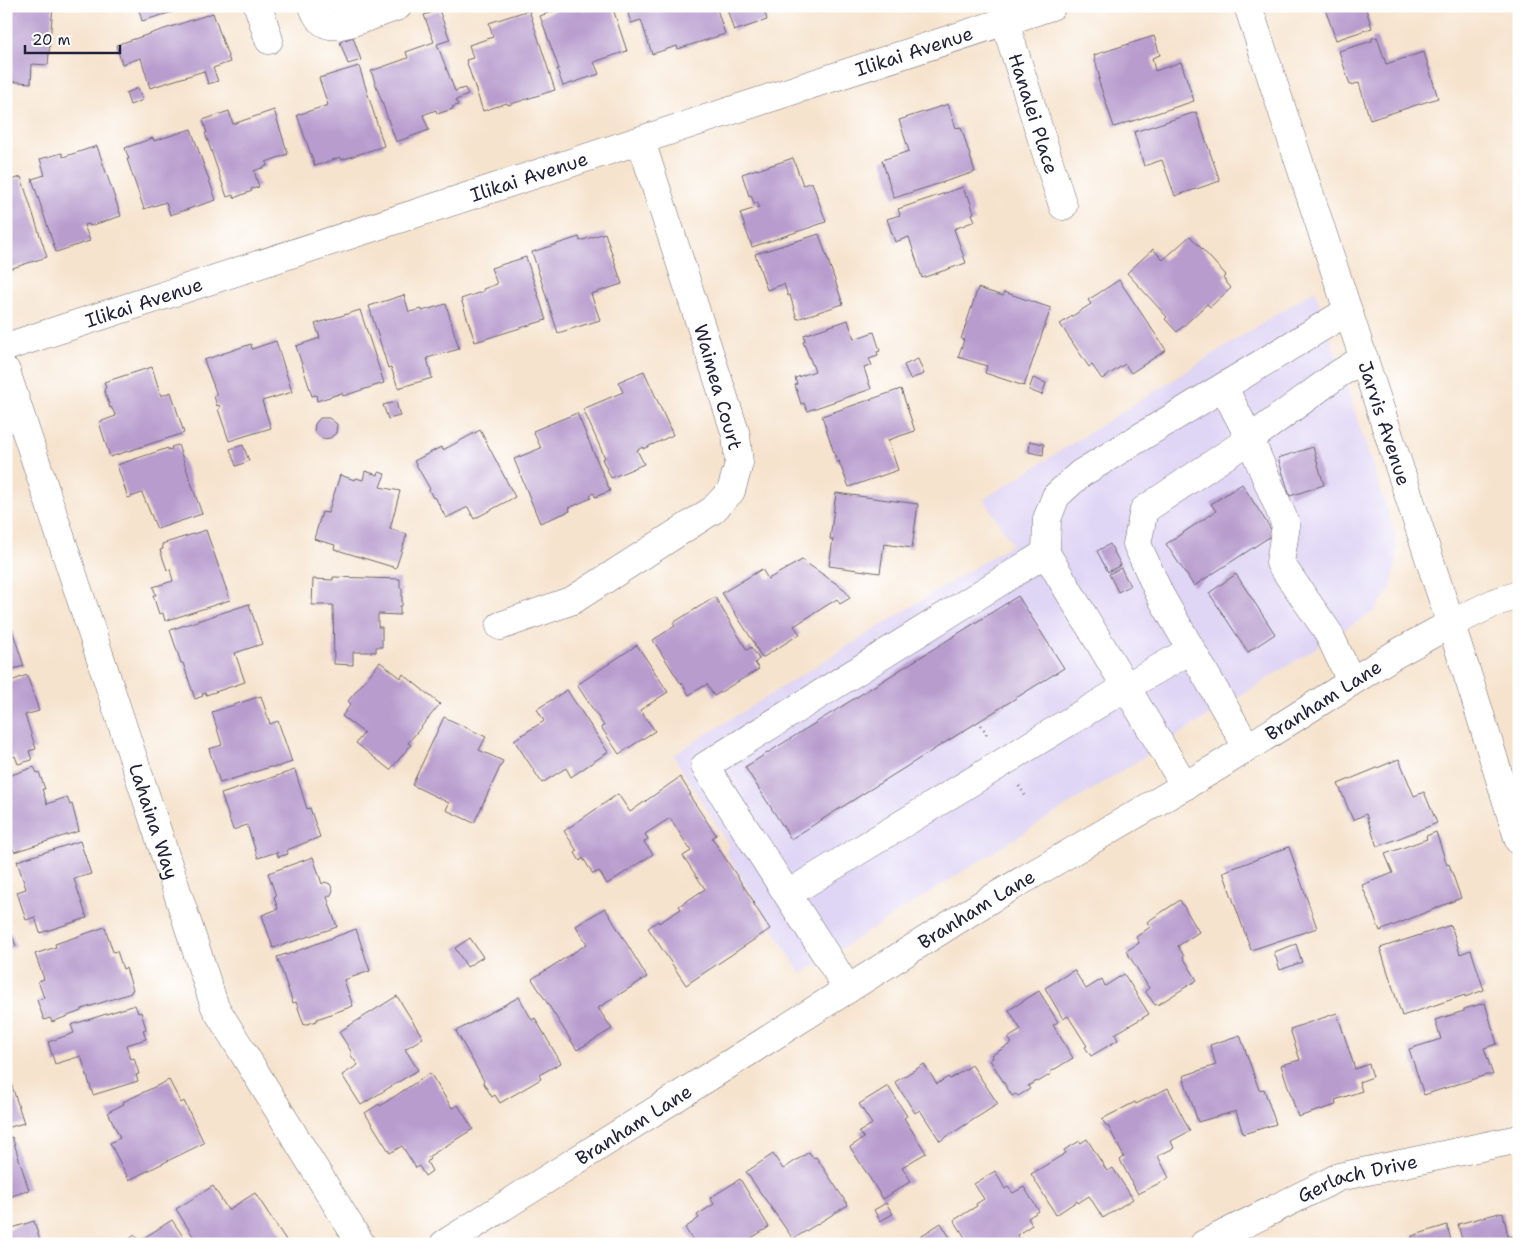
<svg xmlns="http://www.w3.org/2000/svg" width="1525" height="1250" viewBox="0 0 1525 1250" font-family="'Shantell Sans',sans-serif">
<style>
.built{fill:#dfd5f5}
.building{fill:#b89cce}
.lines{fill:none;stroke-linecap:round;stroke-linejoin:round}
.minor-casing{stroke:#6c666e;stroke-width:29}
.major-casing{stroke:#6c666e;stroke-width:29}
.path{stroke:#6c666e;stroke-width:3;stroke-dasharray:1 4;stroke-linecap:butt}
.minor{stroke:#fff;stroke-width:28}
.major{stroke:#fff;stroke-width:28}
.labels{text-anchor:middle;dominant-baseline:central;stroke-width:5;stroke-linejoin:round;paint-order:stroke}
.street-label{font-size:19px;fill:#22223b;stroke:#fff}
</style>
<rect width="100%" height="100%" fill="#fff"/>
<filter id="ink" filterUnits="userSpaceOnUse"><feTurbulence type="fractalNoise" baseFrequency=".02" numOctaves="2"/><feDisplacementMap in="SourceGraphic" scale="10" xChannelSelector="R" yChannelSelector="G"/><feConvolveMatrix kernelMatrix="1 2 1 2 8 2 1 2 1" color-interpolation-filters="sRGB"/></filter>
<filter id="wash" filterUnits="userSpaceOnUse"><feTurbulence type="fractalNoise" baseFrequency=".0096" numOctaves="4" result="noise"/><feDisplacementMap in="SourceGraphic" scale="20" xChannelSelector="R" yChannelSelector="G"/><feGaussianBlur stdDeviation="1.12" result="paint"/><feColorMatrix in="noise" values="0 0 0 0 0 0 0 0 0 0 0 0 0 0 0 0 0 1.4 0 .05"/><feComposite in="paint" operator="in"/></filter>
<g filter="url(#wash)">
<rect width="100%" height="100%" fill="#f6e3cd"/>
<polygon class="built" points="1315,290 1395,534 1397,559 1390,591 1373,612 801,974 725,851 730,847 673,755 1012,544 984,499"/>
<g id="blocks">
<g class="building">
<polygon points="6,6 53,6 48,65 32,64 31,83 6,81"/>
<polygon points="138,6 189,6 189,7 142,21"/>
<polygon points="567,6 581,6 583,11 596,6 612,6 627,51 594,62 599,74 563,86 557,69 559,69 540,16"/>
<polygon points="636,6 716,6 725,34 678,49 677,46 652,54 641,20 631,23 628,13 637,11"/>
<polygon points="726,6 763,6 767,20 734,31"/>
<polygon points="1324,6 1365,6 1372,28 1336,40"/>
<polygon points="439,10 450,40 437,44 455,91 465,88 468,95 456,100 458,105 452,107 453,109 437,114 436,110 423,115 429,130 396,142 371,71 408,58 406,52 434,42 424,15"/>
<polygon points="529,10 555,90 508,105 507,103 483,111 466,60 473,58 469,45 493,37 489,23"/>
<polygon points="213,13 230,62 213,68 218,81 208,84 204,71 150,88 141,58 122,64 116,45"/>
<polygon points="1154,36 1160,55 1152,58 1155,71 1181,62 1194,101 1114,127 1098,79 1100,79 1094,55"/>
<polygon points="353,37 361,60 348,64 340,42"/>
<polygon points="1377,37 1386,64 1424,52 1438,98 1370,120 1359,83 1350,85 1339,51 1372,41 1372,38"/>
<polygon points="359,66 384,146 341,160 341,157 315,166 297,115 328,105 319,78"/>
<polygon points="138,88 143,100 130,105 126,93"/>
<polygon points="948,104 956,128 961,127 975,172 894,198 882,160 909,151 899,120"/>
<polygon points="274,110 288,154 266,162 267,166 254,171 259,187 251,189 252,191 234,198 233,195 227,197 205,133 207,133 203,120 229,111 233,124"/>
<polygon points="1196,112 1220,181 1175,196 1162,160 1144,166 1134,132"/>
<polygon points="191,129 216,200 170,215 166,202 144,209 127,159 129,159 125,148 153,138 154,141"/>
<polygon points="97,146 121,216 90,226 89,224 84,225 90,241 56,252 32,179 45,175 40,159 62,153 63,157"/>
<polygon points="793,158 803,185 812,182 826,222 752,247 740,213 759,207 757,202 754,204 751,195 749,196 742,174 757,169 757,170"/>
<polygon points="21,177 47,257 6,270 6,182"/>
<polygon points="963,187 966,196 968,195 974,213 972,214 975,221 954,229 966,263 922,278 909,237 895,242 887,219 900,215 898,209"/>
<polygon points="605,233 622,284 591,294 600,320 558,333 532,252 579,237 580,241"/>
<polygon points="819,234 843,304 797,319 790,295 788,296 784,284 767,290 755,254"/>
<polygon points="1190,236 1226,275 1223,278 1231,288 1210,307 1207,304 1177,332 1165,319 1167,317 1127,273 1153,249 1163,260"/>
<polygon points="526,257 546,320 475,342 461,299 484,291 483,289 497,284 491,268"/>
<polygon points="1119,280 1166,350 1131,373 1125,364 1102,379 1092,365 1089,367 1060,324 1091,304 1088,300"/>
<polygon points="978,288 1003,296 1004,292 1051,308 1024,386 985,373 987,366 958,357 964,340 961,339"/>
<polygon points="404,295 409,312 422,309 422,311 446,304 459,349 427,358 432,378 398,388 391,367 388,368 369,306"/>
<polygon points="360,310 384,383 343,396 342,393 317,401 316,395 312,396 296,346 320,338 315,324"/>
<polygon points="848,320 854,339 874,332 880,351 877,352 878,356 869,359 872,365 864,368 871,389 807,411 804,403 801,404 795,385 797,384 795,378 815,371 803,342 805,341 804,335"/>
<polygon points="276,341 292,392 262,401 271,428 229,441 218,409 220,408 219,405 217,406 214,396 217,395 204,360 251,344 252,349"/>
<polygon points="918,359 924,374 910,379 904,365"/>
<polygon points="152,367 161,396 171,392 184,433 110,457 99,422 116,416 111,407 110,408 104,389 106,388 104,382"/>
<polygon points="644,371 673,435 643,449 643,447 637,450 644,464 611,478 602,459 605,458 583,409 623,392 618,382"/>
<polygon points="1033,378 1046,383 1042,395 1029,390"/>
<polygon points="901,389 915,431 888,440 898,470 849,487 839,462 840,461 837,462 822,416"/>
<polygon points="396,402 400,416 388,419 383,405"/>
<polygon points="577,413 610,491 595,497 594,493 590,495 591,498 569,508 570,511 540,523 514,459 541,448 533,431"/>
<polygon points="320,418 329,418 337,424 336,433 330,438 323,439 314,431 315,424"/>
<polygon points="480,430 515,497 474,519 468,507 446,518 435,497 433,498 429,490 430,489 414,461 441,447 443,450"/>
<polygon points="1030,441 1044,444 1043,455 1029,452"/>
<polygon points="178,445 202,514 157,529 142,493 128,498 117,465 168,448 168,450 172,449 171,447"/>
<polygon points="243,445 249,461 236,466 230,449"/>
<polygon points="1313,447 1324,485 1290,496 1278,458"/>
<polygon points="365,471 378,475 379,472 385,474 380,487 400,491 390,529 407,534 396,568 334,549 335,545 314,539 322,512 328,513 340,475 355,480 356,478 363,480"/>
<polygon points="1242,484 1274,534 1194,586 1166,544 1216,511 1211,504"/>
<polygon points="836,493 918,504 912,548 884,544 880,573 829,566 833,539 830,539"/>
<polygon points="206,530 230,600 165,621 163,613 159,614 153,595 156,595 153,587 173,581 170,569 167,570 160,550 163,549 162,544"/>
<polygon points="1110,544 1121,565 1108,572 1097,551"/>
<polygon points="802,560 844,589 850,598 840,604 837,599 794,626 800,634 762,658 754,644 755,644 722,593 762,569 768,579"/>
<polygon points="1121,568 1130,586 1118,592 1109,574"/>
<polygon points="1236,574 1275,634 1248,652 1209,593"/>
<polygon points="333,577 400,579 400,588 402,588 402,606 400,606 400,615 378,614 378,627 382,627 382,647 376,647 376,652 353,652 353,665 334,664 333,605 312,605 313,579 333,580"/>
<polygon points="1018,596 1064,668 791,839 745,767"/>
<polygon points="715,597 747,650 751,647 759,659 755,663 759,669 714,696 707,684 689,695 682,683 681,684 653,640 675,626 673,623"/>
<polygon points="249,604 262,644 235,653 245,682 206,695 206,693 202,694 203,696 195,699 183,663 181,663 170,630"/>
<polygon points="9,621 24,666 6,671 6,622"/>
<polygon points="637,645 668,692 640,710 655,731 619,754 601,727 604,726 577,685"/>
<polygon points="380,662 401,678 403,674 440,704 408,743 411,745 390,770 356,743 364,733 342,716 351,704 348,701"/>
<polygon points="27,675 39,711 25,715 36,749 29,751 32,760 18,764 15,756 6,759 6,683"/>
<polygon points="567,690 608,752 571,777 566,768 542,783 514,740 544,721 537,709"/>
<polygon points="261,696 270,724 278,721 292,762 277,767 270,767 220,783 209,749 222,745 212,712"/>
<polygon points="444,717 486,737 479,750 503,761 474,823 446,810 449,803 412,785"/>
<polygon points="1399,759 1414,796 1424,792 1437,823 1377,847 1366,814 1353,820 1338,784"/>
<polygon points="34,767 37,773 39,772 45,789 42,789 47,804 67,797 70,805 72,804 79,831 14,852 6,827 6,777"/>
<polygon points="295,770 307,809 310,808 320,837 287,850 288,854 278,857 277,852 258,858 247,825 233,830 221,794"/>
<polygon points="680,777 691,794 689,795 716,835 712,838 754,902 753,903 770,929 686,985 648,928 658,921 659,923 681,909 679,906 705,889 683,856 691,851 670,818 645,834 648,839 644,842 653,854 607,884 599,871 593,874 583,858 580,861 575,853 577,851 564,831 618,794 630,812"/>
<polygon points="1436,832 1447,865 1449,864 1461,898 1380,931 1362,885 1393,873 1385,854 1427,839 1426,836"/>
<polygon points="80,841 91,874 74,879 87,918 40,933 35,917 26,920 17,892 26,889 17,861"/>
<polygon points="1289,847 1317,928 1251,950 1223,872"/>
<polygon points="313,857 322,884 325,882 330,884 333,890 331,895 327,897 337,927 273,948 262,915 278,909 274,897 276,896 268,873"/>
<polygon points="1180,900 1199,932 1178,946 1184,956 1183,957 1197,980 1159,1004 1155,1005 1145,991 1149,988 1126,951 1139,943 1136,937 1150,927 1147,922"/>
<polygon points="605,908 647,977 598,1008 612,1029 577,1050 532,979 587,944 576,926"/>
<polygon points="1451,925 1460,954 1471,950 1484,990 1465,997 1465,995 1402,1016 1380,948"/>
<polygon points="105,927 113,952 117,951 123,969 126,968 133,990 131,991 131,993 82,1009 81,1011 52,1022 50,1018 44,1020 37,1000 44,998 38,981 44,979 35,954 56,947 55,944"/>
<polygon points="356,929 370,971 344,980 353,1006 317,1019 317,1021 304,1025 296,1002 293,1003 277,957 286,954 286,955"/>
<polygon points="11,933 16,946 6,950 6,935"/>
<polygon points="470,938 483,957 467,967 455,948"/>
<polygon points="1296,944 1302,962 1280,970 1274,952"/>
<polygon points="1074,970 1086,989 1102,979 1105,986 1124,974 1149,1014 1115,1034 1118,1040 1091,1056 1085,1047 1087,1046 1068,1016 1063,1019 1045,988"/>
<polygon points="1039,991 1058,1022 1053,1025 1073,1058 1050,1072 1051,1074 1038,1082 1037,1081 1028,1086 1030,1089 1018,1096 1016,1094 1012,1096 990,1060 993,1058 992,1055 1012,1043 1008,1038 1021,1030 1009,1010"/>
<polygon points="397,996 423,1038 405,1049 418,1070 361,1105 342,1075 358,1065 350,1054 352,1053 339,1032"/>
<polygon points="519,997 532,1020 535,1018 561,1063 539,1075 541,1079 500,1103 495,1095 492,1097 483,1082 484,1081 456,1031"/>
<polygon points="1485,1003 1497,1044 1484,1048 1493,1075 1486,1075 1424,1095 1409,1049 1441,1039 1435,1020 1464,1011 1464,1009"/>
<polygon points="135,1005 138,1013 141,1012 146,1029 143,1030 146,1039 126,1045 131,1059 134,1058 139,1074 136,1075 138,1081 93,1095 81,1056 55,1064 48,1042 74,1033 71,1025"/>
<polygon points="1337,1013 1355,1069 1369,1064 1373,1077 1359,1082 1362,1091 1335,1100 1336,1105 1298,1117 1281,1065 1300,1060 1290,1029"/>
<polygon points="1240,1035 1259,1090 1264,1089 1276,1124 1243,1134 1236,1111 1198,1122 1183,1076 1216,1065 1210,1045"/>
<polygon points="924,1064 937,1084 948,1077 950,1079 972,1065 998,1104 940,1141 920,1110 915,1113 895,1082"/>
<polygon points="430,1073 452,1108 458,1105 473,1129 428,1157 430,1159 427,1162 432,1171 425,1176 419,1166 416,1168 402,1146 390,1153 365,1113 379,1104 380,1106"/>
<polygon points="169,1080 181,1103 184,1101 204,1143 129,1180 110,1143 120,1138 108,1112 124,1104 123,1102"/>
<polygon points="11,1083 24,1123 6,1128 6,1085"/>
<polygon points="888,1086 907,1116 904,1118 926,1153 902,1167 911,1181 883,1199 850,1147 864,1138 859,1132 872,1124 859,1104"/>
<polygon points="1168,1088 1190,1131 1171,1141 1174,1148 1158,1156 1169,1178 1138,1194 1120,1160 1124,1157 1108,1126 1107,1127 1102,1119 1135,1102 1136,1104"/>
<polygon points="12,1137 29,1190 6,1198 6,1139"/>
<polygon points="1087,1139 1107,1171 1113,1168 1133,1199 1103,1218 1089,1196 1078,1203 1077,1201 1056,1215 1031,1174 1066,1153 1064,1150 1080,1141 1081,1143"/>
<polygon points="809,1152 813,1158 816,1157 848,1205 793,1239 746,1172 773,1154 783,1169"/>
<polygon points="995,1171 1005,1189 1008,1187 1013,1193 1024,1187 1039,1211 1028,1218 1032,1225 1017,1235 1021,1241 1016,1244 969,1244 954,1220 977,1206 976,1204 984,1199 974,1184"/>
<polygon points="740,1179 769,1227 742,1244 695,1244 685,1228 699,1218 697,1215 714,1204 710,1198"/>
<polygon points="213,1186 228,1210 255,1193 286,1240 280,1244 198,1244 176,1209"/>
<polygon points="886,1203 893,1214 880,1221 874,1210"/>
<polygon points="1503,1212 1508,1237 1519,1235 1519,1244 1463,1244 1458,1224"/>
<polygon points="172,1220 188,1244 122,1244 135,1235 139,1241"/>
<polygon points="34,1221 41,1244 6,1244 6,1230"/>
<polygon points="941,1223 954,1244 908,1244"/>
<polygon points="1447,1225 1452,1244 1397,1244 1413,1239 1412,1236"/>
</g>
</g>
</g>
<g filter="url(#ink)">
<use href="#blocks" fill-opacity="0" stroke="#6c666e" stroke-width="1"/>
<g class="lines">
<g class="minor-casing">
<g id="minor">
<polyline points="258,6 269,40"/>
<path d="M313,6C322,35 343,25 365,18C376,14 387,10 398,6"/>
<path id="s1" d="M1248,6L1474,695L1519,841"/>
<path id="s2" d="M1005,22L1063,206"/>
<path id="s3" d="M6,347L1052,6"/>
<path id="s4" d="M6,371L215,1007L361,1244"/>
<polyline points="1224,388 1250,439 1286,525 1280,563 1328,632 1351,681"/>
<polyline points="1046,553 1126,687 1191,650"/>
<polyline points="500,626 573,600 713,510 731,491 739,463 736,435 641,141"/>
<polyline points="1247,747 1160,595 1137,544 1144,510 1250,439 1337,375 1364,358"/>
<polyline points="788,894 1126,687 1185,786"/>
<polyline points="848,989 705,766 1046,553 1047,519 1056,496 1080,474 1348,311"/>
<path id="s5" d="M1204,1244L1339,1177L1519,1139"/>
</g>
</g>
<g class="major-casing">
<g id="major">
<path id="s6" d="M444,1244L989,900L1217,767L1394,655L1450,624L1496,602L1519,595"/>
</g>
</g>
<g class="path">
<polyline points="981,725 988,737"/>
<polyline points="1019,786 1026,797"/>
</g>
<use href="#minor" class="minor"/>
<use href="#major" class="major"/>
</g>
</g>
<g class="labels">
<g class="street-label">
<text stroke="none"><textPath href="#s3" startOffset="955">Ilikai Avenue</textPath></text>
<text stroke="none"><textPath href="#s2" startOffset="96">Hanalei Place</textPath></text>
<text stroke="none"><textPath href="#s3" startOffset="550">Ilikai Avenue</textPath></text>
<text stroke="none"><textPath href="#s3" startOffset="145">Ilikai Avenue</textPath></text>
<text transform="translate(718 387) rotate(74)">Waimea Court</text>
<text stroke="none"><textPath href="#s1" startOffset="439">Jarvis Avenue</textPath></text>
<text stroke="none"><textPath href="#s6" startOffset="1034">Branham Lane</textPath></text>
<text stroke="none"><textPath href="#s4" startOffset="474">Lahaina Way</textPath></text>
<text stroke="none"><textPath href="#s6" startOffset="629">Branham Lane</textPath></text>
<text stroke="none"><textPath href="#s6" startOffset="224">Branham Lane</textPath></text>
<text stroke="none"><textPath href="#s5" startOffset="168">Gerlach Drive</textPath></text>
</g>
</g>
<rect width="1525" height="1250" fill="none" stroke="#fff" stroke-width="25"/>
<path d="M25 45v8h95v-8" fill="none" stroke="#22223b" stroke-width="2.5"/>
<text x="32" y="45" font-size="15" fill="#22223b" stroke="#ffffff" stroke-width="4" paint-order="stroke">20 m</text>
</svg>
